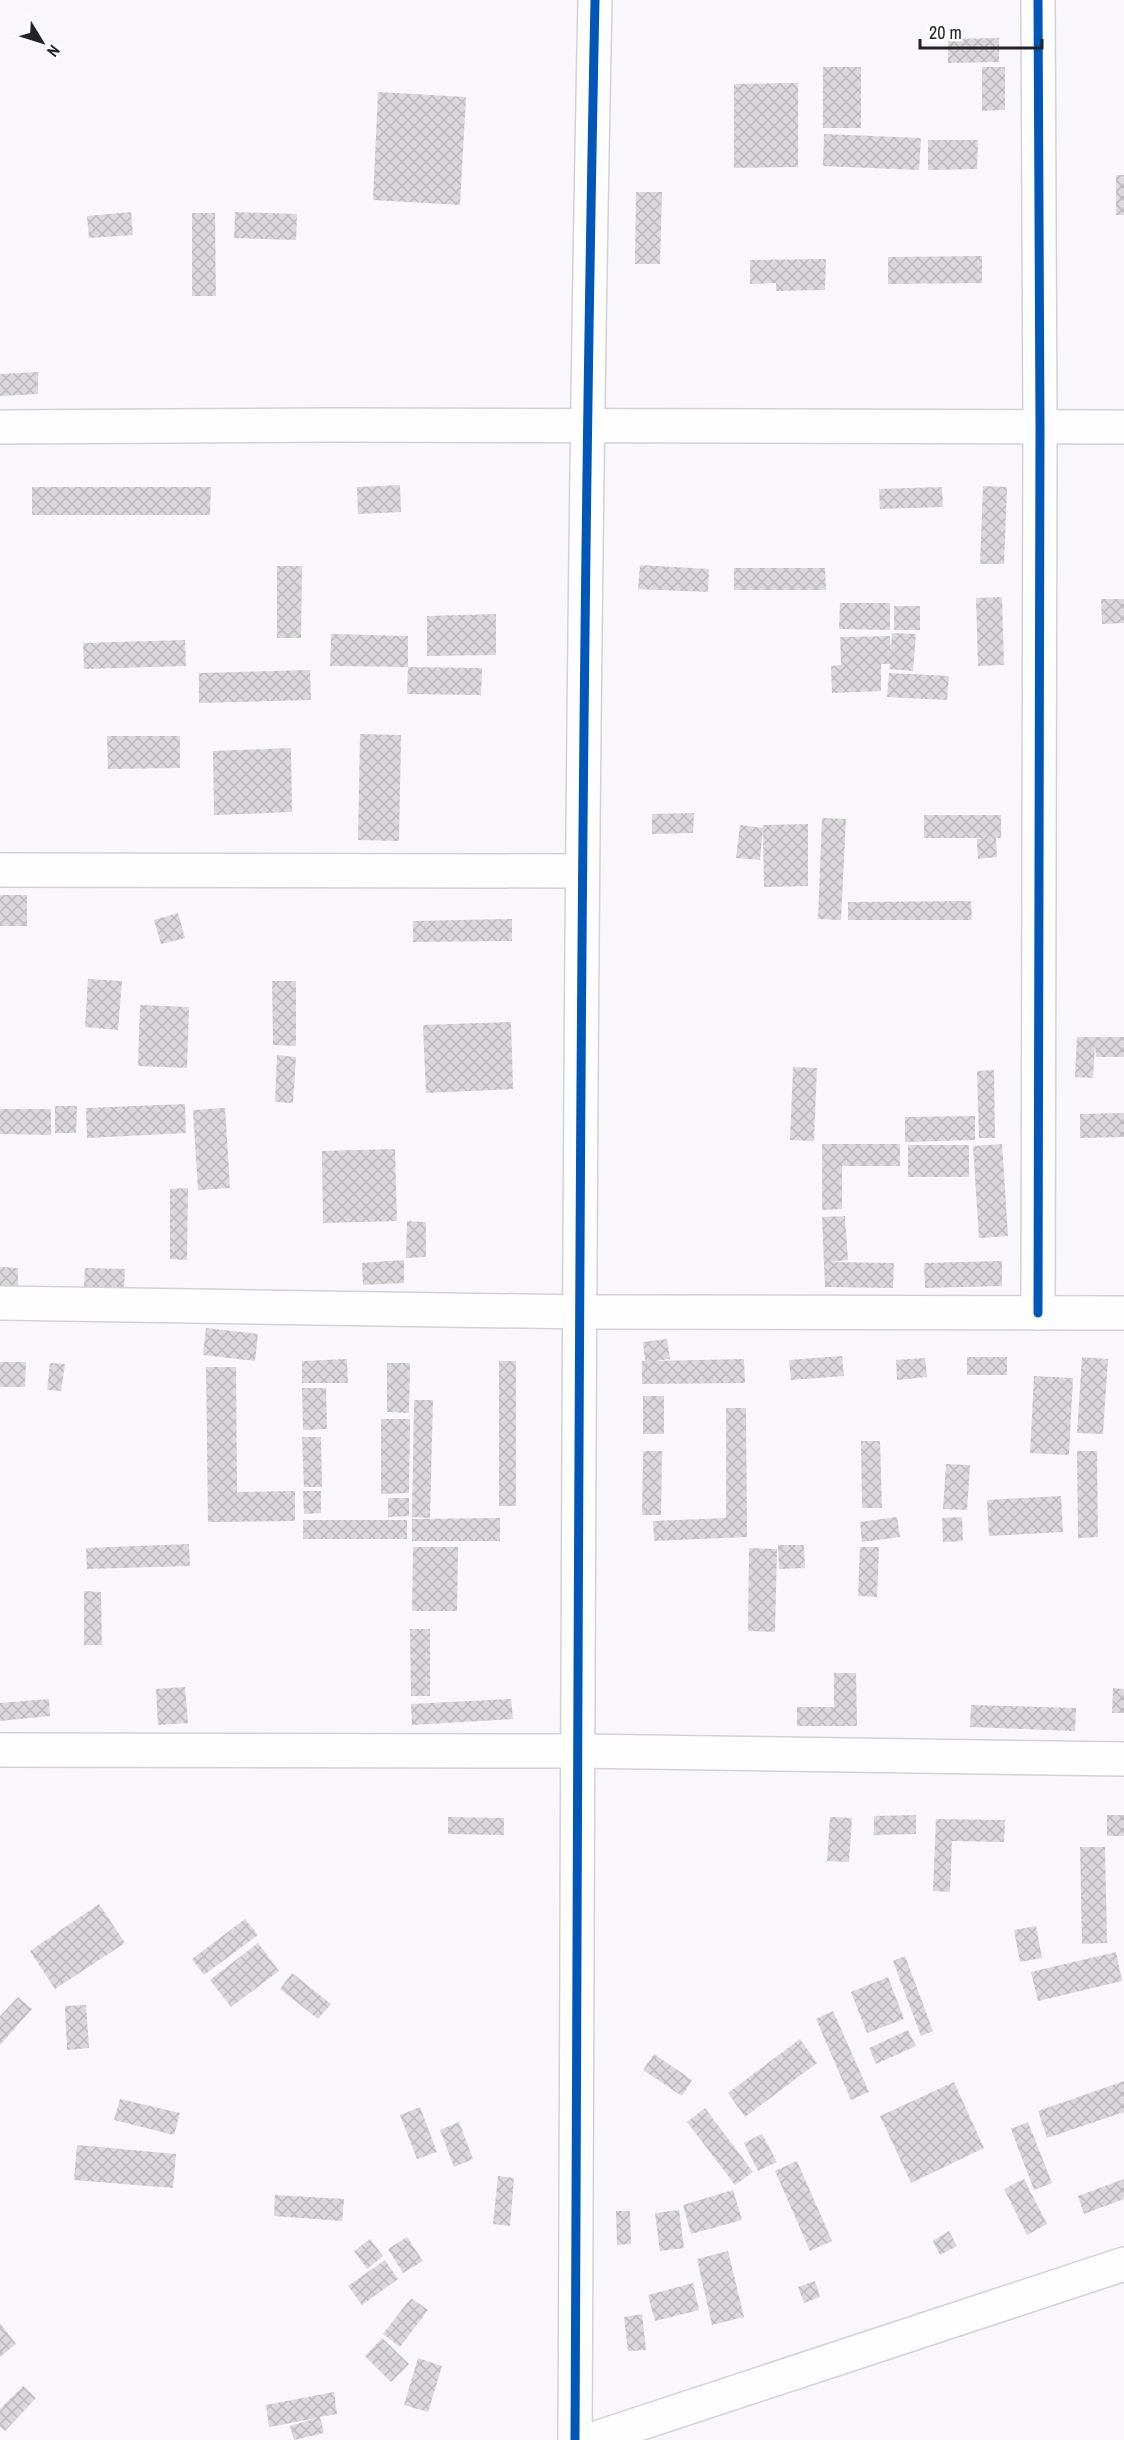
<svg xmlns="http://www.w3.org/2000/svg" width="1124" height="2440" viewBox="0 0 1124 2440" font-family="'Archivo Narrow',sans-serif">
<style>
.building{fill:url(#building-cross-hatch)}
.lines{fill:none;stroke-linecap:round;stroke-linejoin:round}
.minor-casing{stroke:#d3d1d5;stroke-width:36}
.minor{stroke:#fefeff;stroke-width:33}
.cycleway-casing{stroke:#fff;stroke-width:13}
.cycleway{stroke:#0057b8;stroke-width:9}
</style>
<defs>
<pattern id="building-cross-hatch" width="8" height="8" patternUnits="userSpaceOnUse" patternTransform="scale(1.5)"><rect width="8" height="8" fill="#dbd8dc"/><path d="M0 0l8 8M0 8l8-8" fill="none" stroke="#bcb9bd"/></pattern>
</defs>
<rect width="100%" height="100%" fill="#f9f7fc"/>
<g class="building">
<polygon points="999,38 999,62 948,63 948,39"/>
<rect x="823" y="67" width="38" height="61"/>
<polygon points="982,67 1005,67 1005,110 982,111"/>
<polygon points="798,83 798,167 734,168 734,84"/>
<polygon points="378,92 466,97 460,205 373,200"/>
<polygon points="824,134 921,138 919,170 823,166"/>
<polygon points="928,140 978,140 977,169 928,170"/>
<rect x="1116" y="175" width="8" height="40"/>
<polygon points="636,192 662,192 660,264 635,264"/>
<polygon points="131,212 133,235 89,238 87,216"/>
<polygon points="235,212 297,214 296,240 234,238"/>
<polygon points="192,213 215,213 216,296 192,296"/>
<polygon points="982,256 982,283 888,284 888,257"/>
<polygon points="826,259 825,290 776,291 776,283 750,284 750,260"/>
<polygon points="38,372 38,394 0,396 0,374"/>
<polygon points="400,485 401,512 358,514 357,487"/>
<polygon points="983,486 1007,487 1004,564 980,564"/>
<polygon points="32,487 211,487 210,515 32,515"/>
<polygon points="942,487 943,507 880,509 879,489"/>
<polygon points="640,565 709,569 708,592 638,589"/>
<polygon points="277,566 302,566 301,638 277,638"/>
<polygon points="734,568 825,568 826,590 734,590"/>
<polygon points="1002,597 1004,665 978,666 976,598"/>
<polygon points="1101,599 1124,599 1124,623 1102,624"/>
<polygon points="840,603 890,603 890,630 839,629"/>
<rect x="894" y="606" width="26" height="24"/>
<polygon points="496,614 496,655 427,656 427,616"/>
<polygon points="892,633 916,634 913,671 889,669 890,664 881,664 881,691 832,693 831,666 841,665 840,637 890,636 891,653"/>
<polygon points="331,634 408,636 408,667 330,666"/>
<polygon points="185,640 186,666 84,669 83,643"/>
<polygon points="408,667 482,668 481,695 407,694"/>
<polygon points="310,670 311,700 199,703 199,673"/>
<polygon points="889,673 949,676 947,700 887,697"/>
<polygon points="360,734 401,735 399,841 358,840"/>
<polygon points="107,736 180,736 180,768 108,769"/>
<polygon points="291,748 292,812 214,815 213,751"/>
<polygon points="694,813 693,833 652,834 652,814"/>
<polygon points="924,815 1001,815 1001,838 996,838 997,857 978,859 977,839 985,838 924,838"/>
<polygon points="822,818 846,819 841,920 818,919"/>
<polygon points="808,824 808,886 764,887 763,825"/>
<polygon points="740,825 763,828 760,860 736,858"/>
<rect x="0" y="895" width="27" height="31"/>
<polygon points="971,901 972,920 848,920 848,902"/>
<polygon points="178,913 185,938 161,944 154,920"/>
<polygon points="512,919 512,941 413,942 413,921"/>
<polygon points="88,979 122,981 118,1030 85,1027"/>
<polygon points="272,981 296,981 296,1046 273,1045"/>
<polygon points="140,1005 189,1007 187,1068 138,1066"/>
<polygon points="511,1022 513,1089 426,1093 423,1025"/>
<polygon points="1077,1037 1124,1037 1124,1057 1096,1057 1095,1045 1093,1078 1075,1077"/>
<polygon points="277,1055 296,1057 293,1103 275,1102"/>
<polygon points="793,1067 817,1068 814,1141 790,1140"/>
<polygon points="994,1070 995,1138 979,1138 977,1071"/>
<polygon points="185,1104 186,1133 87,1138 86,1108"/>
<polygon points="55,1106 77,1106 76,1133 55,1133"/>
<polygon points="225,1108 230,1188 198,1190 193,1110"/>
<polygon points="0,1109 51,1109 51,1135 0,1134"/>
<polygon points="1124,1113 1124,1137 1080,1138 1080,1114"/>
<polygon points="975,1116 975,1140 905,1142 905,1117"/>
<polygon points="822,1144 900,1144 900,1166 842,1166 842,1209 822,1210"/>
<polygon points="1002,1144 1008,1236 979,1238 973,1146"/>
<rect x="908" y="1145" width="61" height="32"/>
<polygon points="395,1149 397,1221 323,1223 322,1151"/>
<polygon points="188,1188 187,1260 170,1259 170,1189"/>
<polygon points="845,1216 848,1260 829,1262 894,1263 893,1288 825,1287 822,1217"/>
<polygon points="407,1221 426,1222 426,1257 406,1258"/>
<polygon points="404,1260 404,1283 363,1285 362,1263"/>
<polygon points="1002,1261 1002,1286 925,1288 924,1263"/>
<polygon points="0,1267 18,1268 18,1288 0,1287"/>
<polygon points="85,1268 125,1269 124,1288 84,1287"/>
<polygon points="206,1328 258,1334 255,1361 203,1355"/>
<polygon points="667,1339 670,1359 655,1361 744,1359 745,1383 642,1384 642,1361 645,1361 643,1342"/>
<polygon points="842,1356 844,1376 791,1380 789,1360"/>
<rect x="967" y="1357" width="40" height="18"/>
<polygon points="1082,1357 1108,1359 1103,1434 1077,1433"/>
<polygon points="925,1358 927,1377 897,1380 896,1360"/>
<polygon points="347,1359 348,1383 302,1383 302,1361"/>
<rect x="499" y="1361" width="17" height="145"/>
<polygon points="0,1362 26,1362 25,1387 0,1387"/>
<polygon points="50,1363 65,1364 61,1391 47,1390"/>
<polygon points="387,1363 410,1363 409,1413 387,1412"/>
<polygon points="206,1367 236,1367 237,1492 295,1491 295,1521 208,1522"/>
<polygon points="1034,1376 1073,1378 1069,1455 1030,1453"/>
<polygon points="302,1388 326,1388 327,1429 303,1430"/>
<rect x="643" y="1396" width="21" height="38"/>
<polygon points="414,1400 433,1400 430,1518 412,1517"/>
<polygon points="726,1408 746,1408 747,1537 654,1541 653,1521 726,1518"/>
<polygon points="381,1419 410,1419 409,1493 381,1494"/>
<polygon points="302,1437 321,1437 322,1487 304,1487"/>
<polygon points="861,1441 880,1441 882,1508 862,1508"/>
<polygon points="643,1451 662,1451 661,1515 642,1515"/>
<polygon points="1077,1451 1097,1451 1098,1537 1078,1538"/>
<polygon points="946,1464 970,1465 967,1510 943,1509"/>
<polygon points="303,1491 321,1491 321,1513 304,1514"/>
<polygon points="1061,1496 1063,1532 989,1536 987,1500"/>
<polygon points="388,1498 409,1498 409,1516 388,1517"/>
<polygon points="897,1517 900,1537 862,1542 860,1522"/>
<polygon points="962,1517 963,1541 943,1542 942,1518"/>
<polygon points="500,1518 500,1541 412,1541 412,1519"/>
<rect x="303" y="1520" width="104" height="19"/>
<polygon points="189,1544 190,1566 87,1569 86,1548"/>
<polygon points="778,1545 804,1545 805,1568 779,1569"/>
<polygon points="413,1547 458,1547 457,1611 412,1611"/>
<polygon points="860,1547 879,1547 877,1597 858,1596"/>
<polygon points="749,1548 777,1549 775,1632 748,1631"/>
<polygon points="84,1591 101,1592 102,1645 84,1645"/>
<polygon points="410,1629 430,1629 430,1696 411,1696"/>
<polygon points="834,1673 856,1673 857,1726 797,1726 797,1707 834,1707"/>
<polygon points="185,1687 188,1723 158,1725 156,1689"/>
<polygon points="1113,1688 1124,1689 1124,1713 1112,1713"/>
<polygon points="49,1699 50,1716 0,1721 0,1703"/>
<polygon points="511,1699 513,1719 412,1725 411,1704"/>
<polygon points="971,1705 1076,1708 1075,1731 970,1727"/>
<polygon points="916,1815 916,1834 874,1835 874,1816"/>
<rect x="1107" y="1815" width="17" height="21"/>
<polygon points="448,1817 504,1818 504,1835 448,1834"/>
<polygon points="830,1817 852,1818 849,1862 827,1861"/>
<polygon points="936,1819 1005,1820 1004,1842 952,1841 950,1892 933,1891"/>
<polygon points="1080,1847 1105,1847 1107,1943 1082,1944"/>
<polygon points="99,1904 125,1943 55,1989 30,1951"/>
<polygon points="245,1919 258,1935 204,1975 192,1959"/>
<polygon points="1036,1926 1042,1958 1020,1962 1014,1930"/>
<polygon points="258,1943 279,1971 231,2007 210,1980"/>
<polygon points="1116,1952 1122,1981 1038,2001 1031,1972"/>
<polygon points="905,1956 933,2031 921,2036 893,1961"/>
<polygon points="292,1973 331,2004 318,2019 280,1989"/>
<polygon points="888,1977 904,2019 867,2033 851,1992"/>
<polygon points="18,1997 32,2009 0,2045 0,2016"/>
<polygon points="86,2005 89,2048 67,2050 65,2006"/>
<polygon points="833,2011 869,2092 851,2100 816,2019"/>
<polygon points="908,2030 916,2046 876,2064 869,2048"/>
<polygon points="800,2039 817,2063 745,2117 728,2093"/>
<polygon points="654,2054 692,2080 682,2096 643,2070"/>
<polygon points="1124,2081 1124,2112 1047,2138 1038,2111"/>
<polygon points="954,2082 984,2148 911,2183 880,2116"/>
<polygon points="120,2099 180,2113 174,2135 114,2120"/>
<polygon points="420,2107 437,2152 417,2159 400,2115"/>
<polygon points="705,2108 753,2172 735,2185 687,2122"/>
<polygon points="459,2122 473,2159 454,2167 440,2130"/>
<polygon points="1028,2122 1052,2183 1034,2190 1011,2129"/>
<polygon points="762,2134 777,2162 758,2171 744,2143"/>
<polygon points="77,2145 176,2154 173,2188 74,2180"/>
<polygon points="797,2161 832,2241 810,2251 775,2171"/>
<polygon points="498,2176 514,2178 510,2226 493,2224"/>
<polygon points="1024,2179 1047,2224 1027,2235 1004,2189"/>
<polygon points="1124,2179 1124,2199 1084,2214 1078,2196"/>
<polygon points="733,2190 742,2220 691,2234 683,2205"/>
<polygon points="275,2195 344,2199 342,2221 274,2216"/>
<polygon points="679,2210 684,2248 660,2251 655,2213"/>
<polygon points="616,2211 630,2211 631,2244 617,2245"/>
<polygon points="949,2231 957,2246 940,2255 933,2241"/>
<polygon points="407,2237 423,2261 403,2273 388,2249"/>
<polygon points="370,2239 383,2256 367,2269 354,2251"/>
<polygon points="728,2251 744,2317 712,2325 697,2259"/>
<polygon points="385,2260 398,2279 362,2305 348,2286"/>
<polygon points="815,2281 820,2297 804,2303 798,2287"/>
<polygon points="693,2283 699,2310 655,2321 648,2295"/>
<polygon points="411,2298 428,2310 400,2347 383,2334"/>
<polygon points="642,2314 646,2350 628,2351 624,2317"/>
<polygon points="0,2323 16,2344 0,2357"/>
<polygon points="382,2338 409,2364 391,2382 365,2356"/>
<polygon points="418,2358 442,2366 428,2412 404,2405"/>
<polygon points="23,2386 36,2398 5,2431 0,2427 0,2409"/>
<polygon points="334,2392 337,2414 320,2417 324,2433 294,2440 290,2426 317,2418 269,2427 266,2405"/>
</g>
<g class="lines">
<g class="minor-casing">
<g id="minor">
<polyline points="0,427 332,425 1124,427"/>
<polyline points="0,870 582,871"/>
<polyline points="0,1303 581,1312 1124,1313"/>
<polyline points="1038,1313 1040,426 1038,0"/>
<polyline points="0,1750 579,1751 1124,1759"/>
<path d="M575,2440C579,1627 578,813 595,0"/>
<polyline points="590,2440 1124,2264"/>
</g>
</g>
<use href="#minor" class="minor"/>
<g class="cycleway-casing">
<g id="cycleway">
<polyline points="1038,1313 1040,426 1038,0"/>
<path d="M575,2440C579,1627 578,813 595,0"/>
</g>
</g>
<use href="#cycleway" class="cycleway"/>
</g>
<g transform="translate(42 42) rotate(128)" stroke="#ffffff" stroke-width="4.5" paint-order="stroke">
<path d="M0-4.5L10 22L0 15L-10 22Z" fill="#232226"/>
<text y="-9" font-size="16" font-weight="bold" text-anchor="middle" fill="#232226">N</text>
</g>
<path d="M920 39v9h122v-9" fill="none" stroke="#232226" stroke-width="3"/>
<text x="929" y="39" font-size="18" fill="#232226" stroke="#ffffff" stroke-width="4.5" paint-order="stroke">20 m</text>
</svg>
